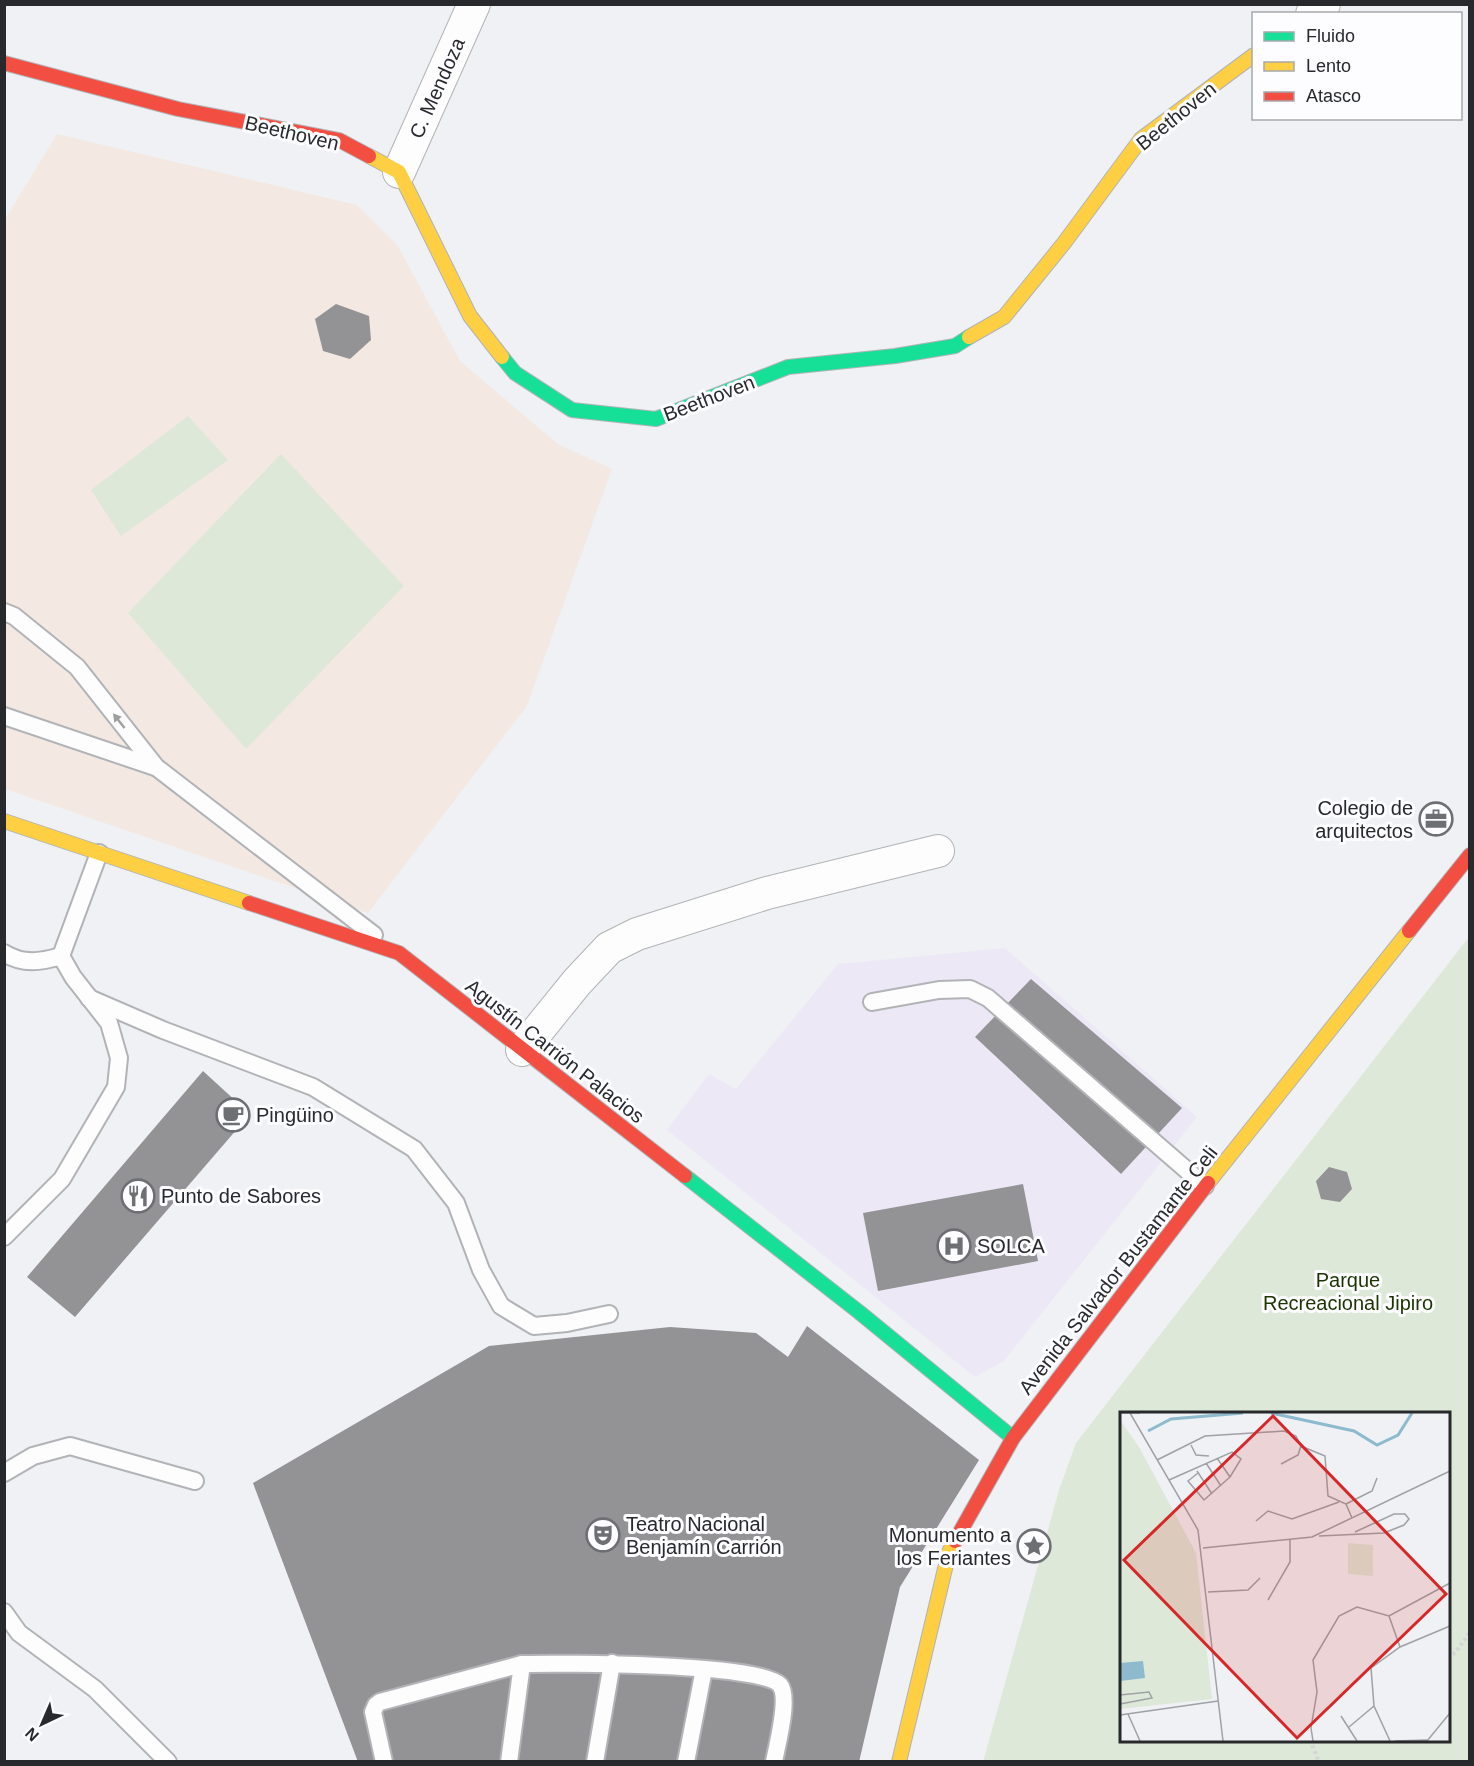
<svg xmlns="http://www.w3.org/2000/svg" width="1474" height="1766" viewBox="0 0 1474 1766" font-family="Arial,sans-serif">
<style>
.education{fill:#f3e9e2}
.medical{fill:#ede8f6}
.green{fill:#dde8d8;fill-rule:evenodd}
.building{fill:#939295}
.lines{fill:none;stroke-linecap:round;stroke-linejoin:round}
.lane-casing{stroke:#b1b3b6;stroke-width:20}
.street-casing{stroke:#b1b3b6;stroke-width:34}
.fast-casing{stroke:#b1b3b6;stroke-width:16}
.slow-casing{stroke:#b1b3b6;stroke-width:16}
.jam-casing{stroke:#b1b3b6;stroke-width:16}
.path{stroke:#d5d5d6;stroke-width:4;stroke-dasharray:3 3;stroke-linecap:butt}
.lane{stroke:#fdfdfe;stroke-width:16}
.street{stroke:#fdfdfe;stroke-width:32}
.fast{stroke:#16e098;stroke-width:14}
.slow{stroke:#ffcf43;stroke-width:14}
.jam{stroke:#f24e42;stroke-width:14}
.oneway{fill:#9d9ea0}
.labels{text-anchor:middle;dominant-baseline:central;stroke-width:6;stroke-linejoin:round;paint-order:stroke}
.street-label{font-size:20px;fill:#27292c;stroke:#fdfdff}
.poi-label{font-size:20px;fill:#27292c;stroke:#fdfdff;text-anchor:start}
.park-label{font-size:20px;fill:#1b3400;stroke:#fdfdff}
.inset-river{fill:none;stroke:#8dbacc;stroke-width:3}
.inset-road{fill:none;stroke:#9fa1a5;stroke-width:1.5}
.view{fill:#d62828;fill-opacity:0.15;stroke:#d62828;stroke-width:3}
.inset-edge{fill:none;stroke:#27292c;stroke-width:3}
</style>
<rect width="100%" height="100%" fill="#eff1f5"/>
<polygon class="education" points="57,134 357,205 398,246 460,361 558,444 612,469 527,706 368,913 5,789 4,221"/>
<polygon class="medical" points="1005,948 1197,1117 1004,1361 975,1377 667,1130 709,1074 736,1089 838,964"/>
<g class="green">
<polygon points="188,416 228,460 121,536 91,490"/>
<polygon points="281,454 404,586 246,749 128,613"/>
<path d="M1469,937V1761L983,1762L1059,1490L1076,1443ZM1122,1414H1448V1740H1122Z"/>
</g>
<g class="building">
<polygon points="336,304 369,316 371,340 350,359 323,351 315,319"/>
<polygon points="1031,979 1182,1108 1121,1174 975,1037"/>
<polygon points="203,1071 250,1114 75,1317 27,1277"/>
<polygon points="1329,1167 1347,1172 1352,1189 1340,1202 1321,1199 1316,1181"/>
<polygon points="1023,1184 1038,1261 878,1291 863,1213"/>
<polygon points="807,1326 979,1460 900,1587 859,1762 358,1762 253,1483 489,1346 670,1327 756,1333 788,1357"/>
</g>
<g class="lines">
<g class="lane-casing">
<g id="lane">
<polyline points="4,612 14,616 77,667 156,767 374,935"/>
<polyline points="4,716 155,767"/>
<path d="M4,953C23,965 41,962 61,956"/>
<polyline points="89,998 163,1030 313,1087 414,1149 456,1203 481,1270 501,1306 534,1326 567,1323 609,1314"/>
<polyline points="872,1002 939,990 970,989 988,998 1205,1186"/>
<polyline points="4,1237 62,1179 116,1087 119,1058 109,1023 73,977 61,956 99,853"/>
<polyline points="4,1473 33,1456 70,1446 195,1481"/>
<polyline points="4,1612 19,1633 95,1689 168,1762"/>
<polyline points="384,1762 373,1712 376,1705 380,1702 522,1664"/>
<path d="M509,1762L522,1664C559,1663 762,1663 780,1685C790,1698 777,1745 774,1762"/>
<polyline points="595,1762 612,1663"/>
<polyline points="686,1762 704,1669"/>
</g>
</g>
<g class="street-casing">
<g id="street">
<polyline points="1312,14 1324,4"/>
<polyline points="399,172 474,4"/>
<polyline points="522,1050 577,982 609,948 637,934 767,893 938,851"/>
</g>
</g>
<g class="fast-casing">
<g id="fast">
<polyline points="502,357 515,373 572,410 656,419 788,367 895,356 955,346 969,337"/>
<polyline points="685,1176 859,1312 1013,1438"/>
</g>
</g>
<g class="slow-casing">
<g id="slow">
<polyline points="369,156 399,172 470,316 502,357"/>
<polyline points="969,337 1004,317 1064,243 1141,139 1254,55"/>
<polyline points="4,821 249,903"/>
<polyline points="1208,1183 1409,931"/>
<polyline points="899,1762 949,1552 955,1541"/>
</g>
</g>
<g class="jam-casing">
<g id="jam">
<polyline points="4,63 178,109 339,140 369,156"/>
<polyline points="249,903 399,953 685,1176"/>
<polyline points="1409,931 1470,855"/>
<polyline points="955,1541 1013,1438 1208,1183"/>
</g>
</g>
<g class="path">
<polyline points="1448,1658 1456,1652 1470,1632"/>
<polyline points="1310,1740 1319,1762"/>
</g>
<use href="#lane" class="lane"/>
<use href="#street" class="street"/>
<use href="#fast" class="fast"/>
<use href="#slow" class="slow"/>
<use href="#jam" class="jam"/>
</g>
<defs><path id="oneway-solid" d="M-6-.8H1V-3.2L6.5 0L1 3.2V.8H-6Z" transform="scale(1.5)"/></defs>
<use class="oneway" href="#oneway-solid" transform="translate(119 721) rotate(-128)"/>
<defs>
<g id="office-ring" transform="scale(1.725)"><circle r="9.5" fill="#fdfdff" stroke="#6d6f72" stroke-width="1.5"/><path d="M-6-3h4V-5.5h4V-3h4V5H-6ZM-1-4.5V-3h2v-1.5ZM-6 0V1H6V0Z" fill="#6d6f72"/></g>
<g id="cafe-ring" transform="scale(1.725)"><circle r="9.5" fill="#fdfdff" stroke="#6d6f72" stroke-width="1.5"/><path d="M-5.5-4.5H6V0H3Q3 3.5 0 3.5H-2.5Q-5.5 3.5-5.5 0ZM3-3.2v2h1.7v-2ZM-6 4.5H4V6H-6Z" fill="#6d6f72"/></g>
<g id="restaurant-ring" transform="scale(1.725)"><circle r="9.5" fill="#fdfdff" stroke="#6d6f72" stroke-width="1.5"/><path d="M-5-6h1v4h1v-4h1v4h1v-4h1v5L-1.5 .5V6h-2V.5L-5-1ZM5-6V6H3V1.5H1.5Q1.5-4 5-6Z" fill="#6d6f72"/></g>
<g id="hospital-ring" transform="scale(1.725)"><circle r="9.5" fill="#fdfdff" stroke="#6d6f72" stroke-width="1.5"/><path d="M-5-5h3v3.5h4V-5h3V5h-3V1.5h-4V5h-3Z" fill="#6d6f72"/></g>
<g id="theatre-ring" transform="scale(1.725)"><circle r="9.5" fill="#fdfdff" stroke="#6d6f72" stroke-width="1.5"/><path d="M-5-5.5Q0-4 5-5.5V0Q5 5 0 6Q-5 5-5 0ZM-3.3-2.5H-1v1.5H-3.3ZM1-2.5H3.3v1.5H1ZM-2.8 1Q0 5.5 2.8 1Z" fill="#6d6f72"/></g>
<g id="sight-ring" transform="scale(1.725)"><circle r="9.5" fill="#fdfdff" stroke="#6d6f72" stroke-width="1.5"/><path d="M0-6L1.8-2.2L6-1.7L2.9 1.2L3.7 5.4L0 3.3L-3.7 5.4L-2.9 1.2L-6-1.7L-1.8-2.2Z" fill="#6d6f72"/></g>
</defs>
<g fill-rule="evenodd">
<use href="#office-ring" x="1436" y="819"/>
<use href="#cafe-ring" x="233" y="1115"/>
<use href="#restaurant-ring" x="138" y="1196"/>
<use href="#hospital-ring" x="954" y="1246"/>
<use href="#theatre-ring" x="603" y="1535"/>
<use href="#sight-ring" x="1034" y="1546"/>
</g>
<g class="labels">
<g class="street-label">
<text transform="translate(437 88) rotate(-66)">C. Mendoza</text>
<text transform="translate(1176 116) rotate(-39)">Beethoven</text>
<text transform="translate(292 133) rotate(13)">Beethoven</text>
<text transform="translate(709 398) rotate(-21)">Beethoven</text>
<text transform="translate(555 1051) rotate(38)">Agustín Carrión Palacios</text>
<text transform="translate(1118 1270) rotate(-52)">Avenida Salvador Bustamante Celi</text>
</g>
<g class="poi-label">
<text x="1413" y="808" text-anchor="end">Colegio de<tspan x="1413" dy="23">arquitectos</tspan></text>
<text x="256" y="1115">Pingüino</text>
<text x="161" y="1196">Punto de Sabores</text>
<text x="977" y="1246">SOLCA</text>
<text x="626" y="1524">Teatro Nacional<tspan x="626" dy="23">Benjamín Carrión</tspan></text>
<text x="1011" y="1535" text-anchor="end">Monumento a<tspan x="1011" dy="23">los Feriantes</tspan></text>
</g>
<g class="park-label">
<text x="1348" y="1280">Parque<tspan x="1348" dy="23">Recreacional Jipiro</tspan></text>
</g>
</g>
<g transform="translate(1120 1412)">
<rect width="330" height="330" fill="#eff1f5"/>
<path d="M0,8L19,35L76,141L92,287L0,297ZM228,131L253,133V164L228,162Z" fill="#dde8d8"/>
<path d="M23,249L25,266L0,269V251Z" fill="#8dbacc"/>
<path class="inset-river" d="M151,1L234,19L257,33L278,23L292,1M28,19L51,7L123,1"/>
<path class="inset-road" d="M1,1H20M10,1L78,118L103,329M71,33L76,43L89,44M181,34L205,44L208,84L226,92L232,106M37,48L85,24L164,19L176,24L181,34L178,43L161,52M86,51L101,74M77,59L92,82M78,61L68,69L84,88L110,65L97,46M49,68L112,40L121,47L110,65M226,92L252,79L257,66M136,109L148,99L172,107L219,90M199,124L264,121L284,113L289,107L285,102H274L235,120M83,136L192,125L330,59M88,180L128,178L140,166M148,188L170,150V127M269,204L280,235M0,283L29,280L32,286L0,292M8,302L20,329M0,303L98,289M221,304L237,329M229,315L254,294M193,329L191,316L197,280L193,248L219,204L237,195L269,204L330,171M270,329L254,294L251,256L280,235L330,214M275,329L307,328M307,329L330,301"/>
<path class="view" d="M153,4L326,182L177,326L4,148Z"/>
<rect width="330" height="330" class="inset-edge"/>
</g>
<rect width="1474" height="1766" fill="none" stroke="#27292c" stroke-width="12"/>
<rect x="1252" y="12" width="210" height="108" fill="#fdfdff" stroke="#a7a8ab" stroke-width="1.5"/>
<rect x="1264" y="32" width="30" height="9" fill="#16e098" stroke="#a7a8ab" stroke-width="1.5"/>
<text x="1306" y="42" font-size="18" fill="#27292c">Fluido</text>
<rect x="1264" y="62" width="30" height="9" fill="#ffcf43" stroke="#a7a8ab" stroke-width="1.5"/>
<text x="1306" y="72" font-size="18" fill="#27292c">Lento</text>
<rect x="1264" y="92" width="30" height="9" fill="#f24e42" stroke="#a7a8ab" stroke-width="1.5"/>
<text x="1306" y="102" font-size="18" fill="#27292c">Atasco</text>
<g transform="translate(42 1724) rotate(224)" stroke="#fdfdff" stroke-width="4.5" paint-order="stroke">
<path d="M0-4.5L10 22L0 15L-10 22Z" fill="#27292c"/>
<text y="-9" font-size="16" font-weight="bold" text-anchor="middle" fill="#27292c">N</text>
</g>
</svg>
